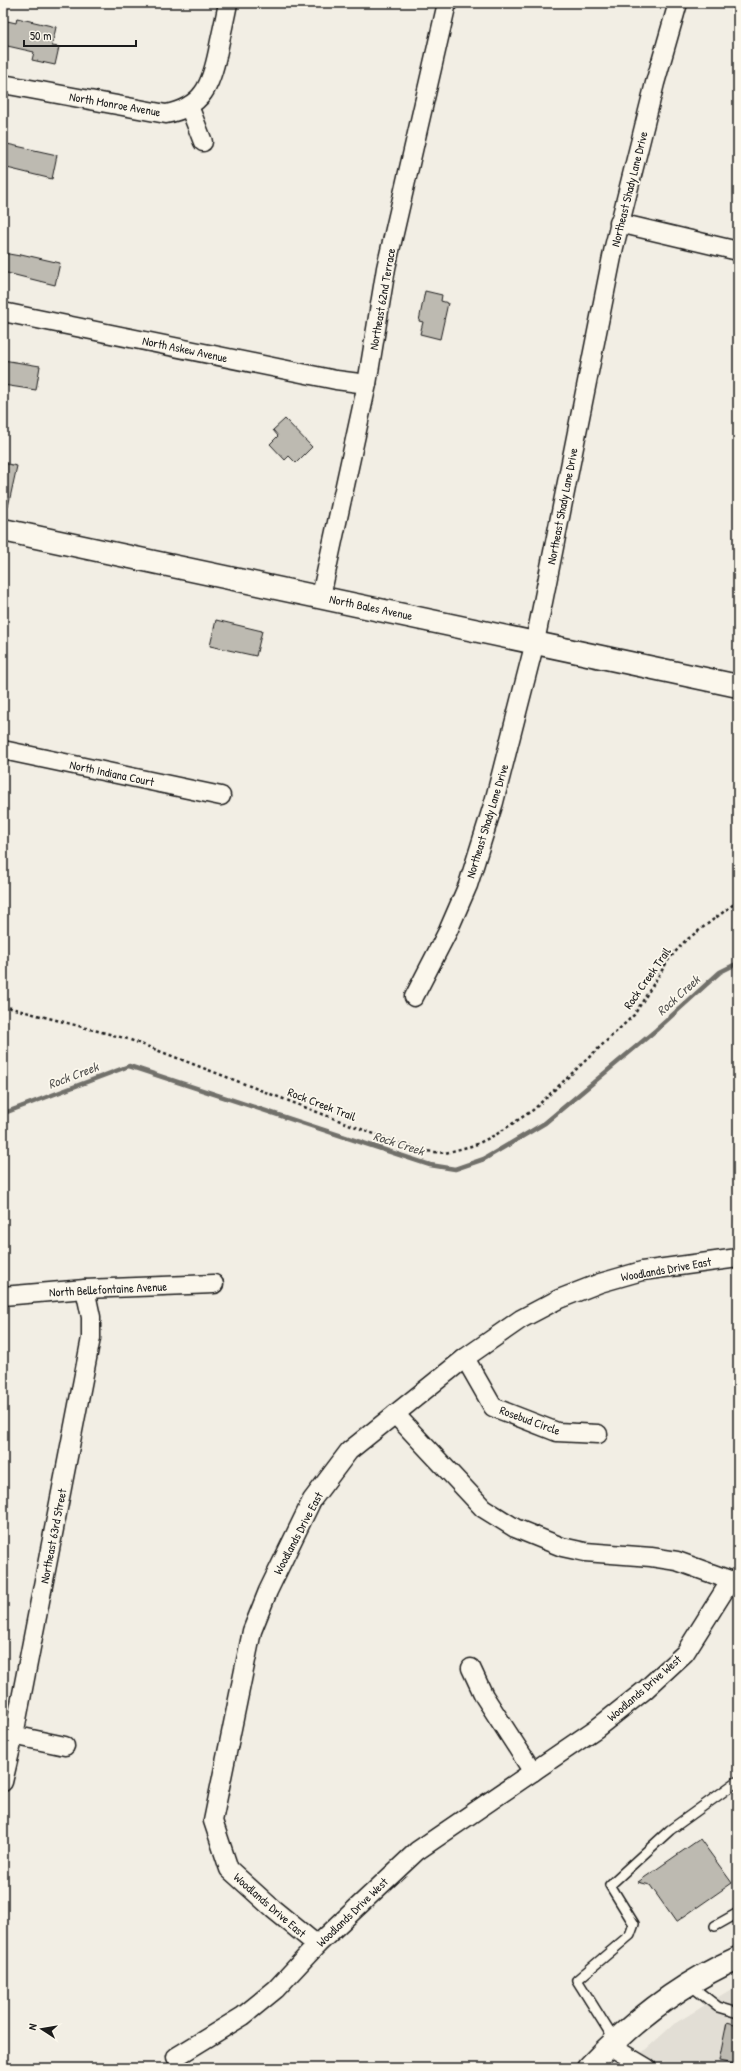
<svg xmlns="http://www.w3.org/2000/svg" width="741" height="2071" viewBox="0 0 741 2071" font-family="'Patrick Hand',sans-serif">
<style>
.built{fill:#e2ded5}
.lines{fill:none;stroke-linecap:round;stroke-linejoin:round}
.stream{stroke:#716f6b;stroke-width:4.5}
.building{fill:#bdbab1;stroke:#1c1c1c}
.lane-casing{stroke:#1c1c1c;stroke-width:12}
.street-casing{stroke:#1c1c1c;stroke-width:21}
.secondary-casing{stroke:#1c1c1c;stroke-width:25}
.path{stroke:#1c1c1c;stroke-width:2.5;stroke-dasharray:3 3;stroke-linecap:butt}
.lane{stroke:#fbf7ec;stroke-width:9}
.street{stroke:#fbf7ec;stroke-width:18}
.secondary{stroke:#fbf7ec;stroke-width:22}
.labels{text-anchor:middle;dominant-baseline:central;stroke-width:3.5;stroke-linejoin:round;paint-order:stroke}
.street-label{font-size:12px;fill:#1c1c1c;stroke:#fbf7ec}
.water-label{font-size:13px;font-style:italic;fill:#545351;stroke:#fbf7ec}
</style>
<rect width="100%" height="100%" fill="#f2eee4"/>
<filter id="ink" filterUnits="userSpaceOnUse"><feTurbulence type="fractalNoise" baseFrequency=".025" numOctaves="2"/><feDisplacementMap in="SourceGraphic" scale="8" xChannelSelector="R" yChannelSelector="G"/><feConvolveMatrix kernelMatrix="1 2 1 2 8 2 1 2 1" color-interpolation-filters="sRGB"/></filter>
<g filter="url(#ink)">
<polygon class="built" points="738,1985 738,2068 625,2068 674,2024"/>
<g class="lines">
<polyline class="stream" points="3,1111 7,1112 129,1066 430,1165 455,1169 484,1159 545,1123 656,1030 720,972 738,963"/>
</g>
<g class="building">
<polygon points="17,18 56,27 52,46 59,47 55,65 32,60 34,52 3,45 3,20 16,23"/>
<polygon points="7,144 57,155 52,179 3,167"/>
<polygon points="3,253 20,256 21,254 60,263 55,285 3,272"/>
<polygon points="425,291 442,295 441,301 448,303 440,339 420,334 423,322 419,321"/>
<polygon points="3,360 40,366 36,390 3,385"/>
<polygon points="285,419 312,447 296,463 289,456 285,460 270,444 278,436 273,430"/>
<polygon points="3,463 17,466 8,507 3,507"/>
<polygon points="216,620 262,631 256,656 210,646"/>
<polygon points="700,1839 732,1883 676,1922 650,1885 638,1882"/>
<polygon points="727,2022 738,2025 738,2065 719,2061"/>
</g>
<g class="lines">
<g class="lane-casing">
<g id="lane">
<polyline points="715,1926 738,1913"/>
<polyline points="690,1985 718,2007 738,2013"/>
<polyline points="615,2041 577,1980 630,1935 634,1924 610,1885 670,1830 738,1781"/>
</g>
</g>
<g class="street-casing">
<g id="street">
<path d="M3,84L166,114C203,107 211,85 218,51C221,35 225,19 228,3"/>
<polyline points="189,106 203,142"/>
<polyline points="619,223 738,251"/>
<polyline points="3,312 336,380 367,384"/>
<polyline points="321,596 367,384 386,268 447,3"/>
<polyline points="3,750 221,796"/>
<polyline points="414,997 448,931 468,885 494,802 535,642 614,247 655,83 678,3"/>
<polyline points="3,1296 85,1289 214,1284"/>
<polyline points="465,1358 493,1407 557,1432 598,1434"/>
<polyline points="395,1414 483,1508 515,1528 562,1547 585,1552 651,1557 677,1561 738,1583"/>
<polyline points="471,1668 484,1696 533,1772"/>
<polyline points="3,1733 65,1746"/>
<polyline points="3,1782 14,1735 91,1338 91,1317 85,1289"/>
<polyline points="317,1945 273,1909 229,1869 213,1821 252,1631 268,1591 312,1500 349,1451 465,1358 521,1319 559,1299 600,1283 642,1271 738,1258"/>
<polyline points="610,2046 647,2068"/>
<polyline points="176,2057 243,2016 276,1989 317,1945 417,1851 597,1728 645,1690 685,1653 731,1580"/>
</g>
</g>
<g class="secondary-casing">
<g id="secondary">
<polyline points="3,530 738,686"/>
<path d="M588,2068C630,2023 682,1983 738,1958"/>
</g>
</g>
<polyline class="path" points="3,1006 128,1039 395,1142 425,1151 445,1153 475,1145 497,1134 533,1110 634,1015 669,959 685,941 738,901"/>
<use href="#lane" class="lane"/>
<use href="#street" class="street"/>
<use href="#secondary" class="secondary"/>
</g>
</g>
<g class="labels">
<g class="street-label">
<text transform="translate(115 104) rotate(10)">North Monroe Avenue</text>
<text transform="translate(629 189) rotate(-76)">Northeast Shady Lane Drive</text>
<text transform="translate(382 299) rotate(-80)">Northeast 62nd Terrace</text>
<text transform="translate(185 349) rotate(12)">North Askew Avenue</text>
<text transform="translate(562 506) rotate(-79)">Northeast Shady Lane Drive</text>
<text transform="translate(371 607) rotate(12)">North Bales Avenue</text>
<text transform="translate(112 773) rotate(12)">North Indiana Court</text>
<text transform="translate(487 821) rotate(-73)">Northeast Shady Lane Drive</text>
<text transform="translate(647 978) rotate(-55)">Rock Creek Trail</text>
<text transform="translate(322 1104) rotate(21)">Rock Creek Trail</text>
<text transform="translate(666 1269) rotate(-10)">Woodlands Drive East</text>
<text transform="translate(108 1289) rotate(-3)">North Bellefontaine Avenue</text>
<text transform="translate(530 1420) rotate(20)">Rosebud Circle</text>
<text transform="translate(298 1533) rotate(-62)">Woodlands Drive East</text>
<text transform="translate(53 1536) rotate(-79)">Northeast 63rd Street</text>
<text transform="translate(644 1688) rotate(-41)">Woodlands Drive West</text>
<text transform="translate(270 1905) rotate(41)">Woodlands Drive East</text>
<text transform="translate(352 1912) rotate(-44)">Woodlands Drive West</text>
</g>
<g class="water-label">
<text transform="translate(678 995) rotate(-42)">Rock Creek</text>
<text transform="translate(73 1075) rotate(-21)">Rock Creek</text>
<text transform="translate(399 1143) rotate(18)">Rock Creek</text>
</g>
</g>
<rect width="741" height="2071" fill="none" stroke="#fbf7ec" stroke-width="16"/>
<rect x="8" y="8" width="725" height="2055" fill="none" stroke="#1c1c1c" stroke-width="1.5" filter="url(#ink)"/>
<g transform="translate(42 2029) rotate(282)" stroke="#fbf7ec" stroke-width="3" paint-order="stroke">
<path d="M0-3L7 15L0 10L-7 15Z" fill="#1c1c1c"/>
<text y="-6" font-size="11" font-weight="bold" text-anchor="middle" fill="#1c1c1c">N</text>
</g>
<path d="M24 40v6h112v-6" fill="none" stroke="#1c1c1c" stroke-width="2"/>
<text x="30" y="40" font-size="12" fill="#1c1c1c" stroke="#fbf7ec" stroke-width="3" paint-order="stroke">50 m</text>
</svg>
